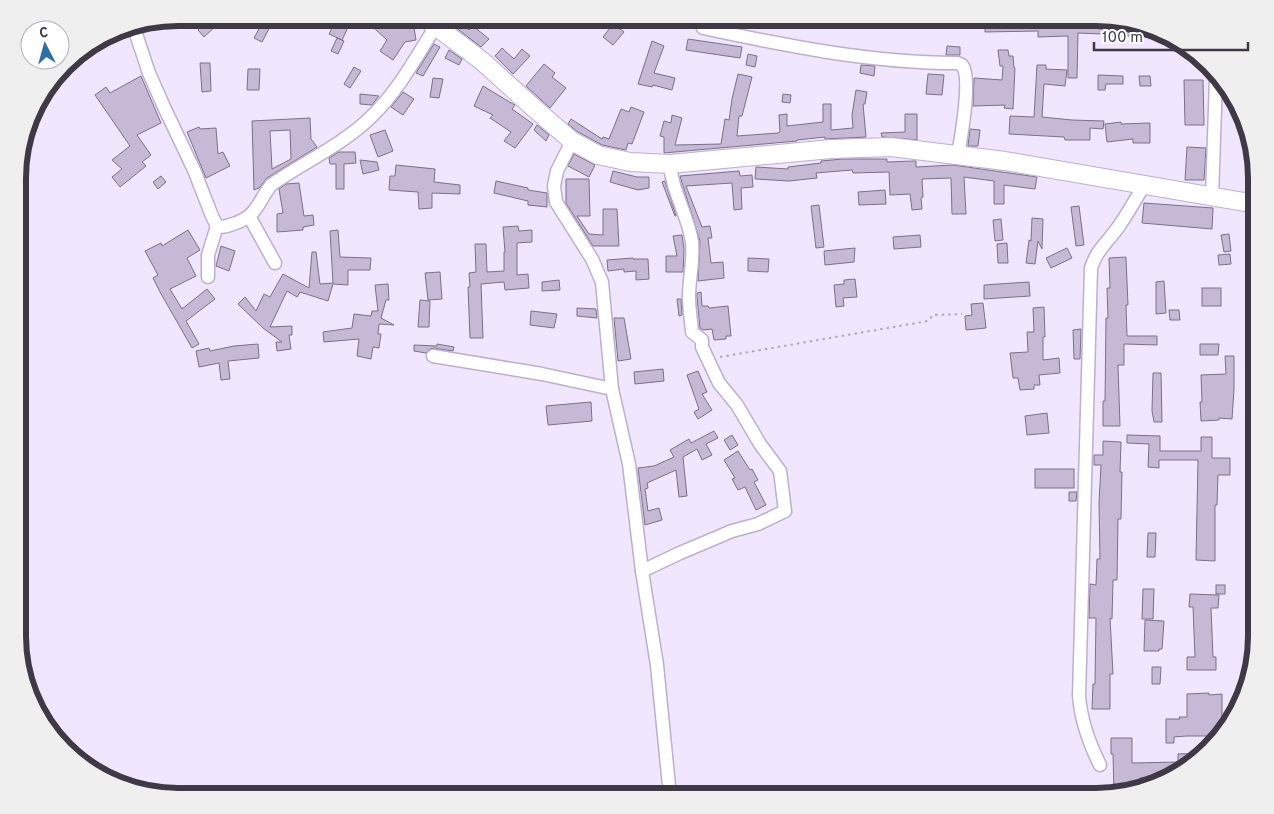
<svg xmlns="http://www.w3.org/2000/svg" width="1274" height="814" viewBox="0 0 1274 814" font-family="Overpass,sans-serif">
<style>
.building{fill:#c5b9d6;stroke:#7b708b;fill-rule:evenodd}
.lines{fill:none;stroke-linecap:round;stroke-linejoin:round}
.street-casing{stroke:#bcb0cd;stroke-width:15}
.secondary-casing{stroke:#bcb0cd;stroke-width:20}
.path{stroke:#afa7ba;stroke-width:2;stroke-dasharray:2.5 4;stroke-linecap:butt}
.street{stroke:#fff;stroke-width:12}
.secondary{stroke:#fff;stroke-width:18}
.rim{fill:none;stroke:#3e3945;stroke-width:6}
</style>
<rect width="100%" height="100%" fill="#f0e6fe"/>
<g class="building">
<polygon points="197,18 213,18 219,23 204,37 198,30 203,24"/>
<polygon points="265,18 273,21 262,42 254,38"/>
<polygon points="337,18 350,23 342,40 329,34"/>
<polygon points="383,18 397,18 390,25 413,21 416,40 405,42 393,60 380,51 387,40 374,28"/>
<polygon points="985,18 1080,18 1106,19 1147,26 1168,36 1102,36 1102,34 1078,33 1077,78 1068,78 1068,36 1038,37 1038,31 985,32"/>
<polygon points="454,19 469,30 473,26 489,39 481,47 451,24"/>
<polygon points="613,24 624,32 613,45 603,37"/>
<polygon points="337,38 344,41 338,54 331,51"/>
<polygon points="688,39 742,47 740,58 686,50"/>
<polygon points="652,41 664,46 654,73 675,78 672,90 653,85 652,87 638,84"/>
<polygon points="434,44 440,47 423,76 416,73"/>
<polygon points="947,46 960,47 960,55 946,55"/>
<polygon points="502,48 514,59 522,49 530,56 513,74 495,56"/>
<polygon points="449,50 462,59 459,65 445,58"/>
<polygon points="998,50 1008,50 1009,56 1013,56 1014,68 1015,68 1013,109 1004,108 1005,105 973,106 974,78 1002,80 1003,66 1000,66"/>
<polygon points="748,54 757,56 755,67 746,65"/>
<polygon points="200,63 210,63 211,91 202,92"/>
<polygon points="544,64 555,73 552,77 566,88 550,108 526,86"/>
<polygon points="861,65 875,66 874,76 860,73"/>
<polygon points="1037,65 1046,65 1046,69 1067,70 1065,86 1044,84 1042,117 1072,120 1104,121 1103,129 1090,128 1090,140 1065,140 1064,137 1009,134 1010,116 1034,117"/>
<polygon points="354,67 361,71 350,88 344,84"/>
<polygon points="248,69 260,69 259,90 247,90"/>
<polygon points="738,74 752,77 742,116 739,116 737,136 778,133 780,132 779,115 787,114 787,126 823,122 823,104 831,104 831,130 853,128 852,115 856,90 867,92 865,104 863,104 866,137 825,139 825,137 797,140 797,141 664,153 664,137 660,136 664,121 671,123 672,115 682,118 675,145 721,144 725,119 729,120 732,99"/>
<polygon points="928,74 944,75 942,95 926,94"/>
<polygon points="1098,75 1123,76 1123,84 1106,84 1105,90 1098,90"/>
<polygon points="141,76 161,123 137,135 151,155 142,162 146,166 120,187 112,177 122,169 112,160 130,146 95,95 106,87 110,93"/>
<polygon points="1139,76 1150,76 1151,86 1140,86"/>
<polygon points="433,78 443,79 439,98 430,97"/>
<polygon points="1184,80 1203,80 1204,125 1185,125"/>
<polygon points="483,86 513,104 515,105 512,109 533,124 515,148 504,141 511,132 490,118 493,115 474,106"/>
<polygon points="403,92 414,99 403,115 391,107"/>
<polygon points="360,94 379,96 378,97 372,105 360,104"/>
<polygon points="783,94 791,95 790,103 782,102"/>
<polygon points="631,107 644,112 632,144 628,143 626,150 602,145 578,132 568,124 571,119 602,139 603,137 609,139 621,109 629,112"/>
<polygon points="905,114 917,114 917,140 882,137 881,133 905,132"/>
<path d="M310,118L311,139L317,147L267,178L259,188L254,190L252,121ZM290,130L291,159L272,169L270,131Z"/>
<polygon points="1121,122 1121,124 1150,123 1150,143 1133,143 1133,139 1107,142 1105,124"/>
<polygon points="537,125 549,135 546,141 534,130"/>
<polygon points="199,127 200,129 216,128 218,154 223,152 230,166 206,178 187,132"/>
<polygon points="970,129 980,130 978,146 968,146"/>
<polygon points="385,130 393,151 378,157 370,135"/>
<polygon points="1187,147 1206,148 1204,180 1185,180"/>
<polygon points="339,152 355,152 356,163 344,164 344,189 336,189 336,164 330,164 329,158"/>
<polygon points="574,154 595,165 589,177 568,166"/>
<polygon points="843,159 887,159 887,162 914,161 916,161 916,167 953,165 1037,177 1035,189 1004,185 1004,204 994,204 994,181 964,177 966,214 952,214 951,178 922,179 923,197 921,198 922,209 912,210 910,194 890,195 889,172 853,173 852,170 816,173 817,178 789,181 755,179 756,167 788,169 788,167 821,163 821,161"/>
<polygon points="360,160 377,162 379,170 363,174"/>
<polygon points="396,165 435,169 434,182 460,185 460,194 432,193 432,208 419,209 418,192 389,190 390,176 395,176"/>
<polygon points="613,171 637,177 649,177 649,188 638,190 610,182"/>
<polygon points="739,171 740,176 752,175 753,187 741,188 742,209 734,210 732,183 686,186 702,227 710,226 712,238 708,238 711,263 723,262 724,278 698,281 700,241 680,176"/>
<polygon points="161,176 166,182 158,189 153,182"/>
<polygon points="566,179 589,179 590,216 577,216 589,234 603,235 603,209 617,209 619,246 593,246 566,203"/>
<polygon points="496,181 528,188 528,190 547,193 547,207 528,205 528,201 494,193"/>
<polygon points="665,181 676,216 675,216 662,182"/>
<polygon points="299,183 304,216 313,215 314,225 303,227 303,230 277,232 277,214 283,213 279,189 286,184"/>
<polygon points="885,190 886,204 859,205 858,192"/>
<polygon points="1144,203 1213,208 1212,229 1142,223"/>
<polygon points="819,205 824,247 816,248 811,206"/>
<polygon points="1079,206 1084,245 1076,246 1071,207"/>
<polygon points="1032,218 1043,219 1042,249 1038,241 1035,264 1026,263 1029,240 1031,241"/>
<polygon points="1001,219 1003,240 995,241 993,220"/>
<polygon points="518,226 519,231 532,230 532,242 517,243 517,275 528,274 529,288 505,290 504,282 481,284 483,338 470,338 468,287 470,287 469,273 476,272 475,244 486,244 487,272 504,271 504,252 505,252 503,227"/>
<polygon points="188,230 200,250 187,258 196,276 170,289 182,309 207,289 215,299 186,321 199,344 192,348 160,292 153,278 158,275 145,251 161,243 162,246"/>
<polygon points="338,230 340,257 371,258 370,270 348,270 348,285 333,284 328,301 300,292 297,297 287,291 270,327 292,326 292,335 289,335 291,349 277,351 276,342 282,342 263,328 238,304 245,297 256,311 264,294 270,297 283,274 309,288 312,252 316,252 320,284 333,283 330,231"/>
<polygon points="1229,234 1231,251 1224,252 1221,235"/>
<polygon points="682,235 684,249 683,272 666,272 666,256 677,256 673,236"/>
<polygon points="920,235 921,247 894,249 893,237"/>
<polygon points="1007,243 1008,263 998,263 997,244"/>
<polygon points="221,246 235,251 229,271 216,266"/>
<polygon points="855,248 854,262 825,265 824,251"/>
<polygon points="1067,248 1072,258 1051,268 1046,258"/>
<polygon points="1230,254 1231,264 1219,265 1218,255"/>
<polygon points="1126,257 1128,305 1126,305 1127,336 1157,336 1157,345 1124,344 1124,365 1118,365 1120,426 1103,426 1103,401 1105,401 1106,318 1108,318 1107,288 1110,288 1109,258"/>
<polygon points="633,258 633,259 648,259 649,279 636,280 636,271 624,272 624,269 608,271 607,260"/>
<polygon points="748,258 769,259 768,272 748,271"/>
<polygon points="440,272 442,299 428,300 425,273"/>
<polygon points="855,279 857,297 843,298 844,306 836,307 834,285 844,284 844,280"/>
<polygon points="559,280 560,290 542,291 542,282"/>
<polygon points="1164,281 1166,313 1156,314 1156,282"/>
<polygon points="1029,282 1030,296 984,299 984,285"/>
<polygon points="388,284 389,300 386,300 381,318 394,325 379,324 378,334 381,334 379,348 373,347 371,359 357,356 359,339 324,342 323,332 352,328 354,314 371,316 372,311 378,311 375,285"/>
<rect x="1202" y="288" width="19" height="18"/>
<polygon points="701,292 702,306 708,306 709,308 728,306 731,336 726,336 726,339 714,340 712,329 703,330 700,328 697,297 697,293"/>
<polygon points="677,299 681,299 682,315 679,316"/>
<polygon points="420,300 430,301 429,327 418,327"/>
<polygon points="983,303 986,328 966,330 965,316 972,315 971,304"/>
<polygon points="1044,307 1045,337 1043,337 1043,360 1059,358 1060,373 1039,375 1040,385 1034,385 1034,389 1020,390 1018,378 1013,378 1010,353 1028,352 1027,332 1034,332 1033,308"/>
<polygon points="577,308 596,309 597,318 577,316"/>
<polygon points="1169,310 1179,310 1180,320 1170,320"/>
<polygon points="531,311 557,314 554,328 530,325"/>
<polygon points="614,318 624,318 631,359 618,361"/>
<polygon points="1081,329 1080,359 1074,359 1073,330"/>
<polygon points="258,344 259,358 228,361 230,379 221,380 219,363 199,367 196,351 209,348 210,351 234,346"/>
<polygon points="437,344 454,347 453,351 434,348 430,349 426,353 414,351 414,345 437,346"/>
<polygon points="1200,344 1219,344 1218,355 1200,355"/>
<polygon points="1225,356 1234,356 1234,389 1232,419 1219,418 1219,420 1201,421 1200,402 1202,402 1201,375 1226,374"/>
<polygon points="663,369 664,381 635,384 634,372"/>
<polygon points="698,371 707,392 702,394 712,410 698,419 694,412 699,409 687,375"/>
<polygon points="1153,373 1161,373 1162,422 1154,422 1152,411"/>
<polygon points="591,402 592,421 548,425 546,406"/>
<polygon points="1047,413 1049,433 1027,435 1025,416"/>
<polygon points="714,431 718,438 706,444 712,455 702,460 697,449 683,457 687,496 679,497 676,470 647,483 648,488 645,489 648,511 659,508 662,520 645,525 638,468 654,466 674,457 670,450 689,439 691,443"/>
<polygon points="732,435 738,445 730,450 724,440"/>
<polygon points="1127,435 1160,436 1160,451 1201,451 1201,437 1212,437 1212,458 1230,458 1230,475 1218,475 1217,505 1215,505 1215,561 1196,560 1198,460 1159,460 1159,468 1148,467 1149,444 1127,443"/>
<polygon points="1103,441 1121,442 1120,472 1122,472 1121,519 1118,519 1117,580 1113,580 1112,619 1110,618 1113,674 1110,674 1110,709 1092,709 1093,684 1095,684 1096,618 1089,618 1090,584 1096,585 1097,559 1100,559 1099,503 1101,465 1094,465 1094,455 1103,455"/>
<polygon points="738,451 750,470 752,469 758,480 754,482 766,505 756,510 745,487 738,490 732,479 735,478 724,460"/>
<rect x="1035" y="469" width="39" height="19"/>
<polygon points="1069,492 1077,492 1076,501 1069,501"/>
<polygon points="1148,533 1156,533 1155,557 1147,557"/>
<rect x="1216" y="585" width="9" height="9"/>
<polygon points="1143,589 1154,589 1153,619 1142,619"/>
<polygon points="1190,594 1219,595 1218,608 1211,608 1213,657 1216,657 1216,670 1187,670 1187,657 1195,657 1193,607 1189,607"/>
<polygon points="1145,620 1164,621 1162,649 1159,649 1159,651 1144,651"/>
<polygon points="1152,667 1161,667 1160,684 1152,684"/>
<polygon points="1209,693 1209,695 1222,694 1222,732 1217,736 1187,736 1174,737 1174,743 1166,743 1166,719 1180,719 1179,717 1187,717 1187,694"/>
<polygon points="1111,738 1132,738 1132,763 1178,762 1178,754 1199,753 1176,775 1140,778 1140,786 1114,794 1113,754 1111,754"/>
</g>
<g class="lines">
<g class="street-casing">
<g id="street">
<path d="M134,28L149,73L164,107L194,170L212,216L217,226C223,228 227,226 233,224C258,216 257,203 271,185C304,162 343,145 372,116C399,90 416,57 436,26"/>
<path d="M703,28C787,46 871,63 957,63L962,65C972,77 961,138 958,154"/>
<polyline points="572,141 557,171 554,186 556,202 592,259 602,282 612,389 629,464 642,571 657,665 670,796"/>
<polyline points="1212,197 1216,78"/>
<polyline points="249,216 275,263"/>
<polyline points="208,277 208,255 217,226"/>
<polyline points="433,356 542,374 612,389"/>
<path d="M642,571L680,553L732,531L758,524L785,511L780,471L760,444L737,405L719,383L702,347V340L692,332C691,320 689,308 689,297C689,278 694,261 692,242C688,215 672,192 670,164"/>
<path d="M1100,765C1089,743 1081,721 1079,696L1091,268C1097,249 1108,242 1119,226C1128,213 1136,199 1144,185"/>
</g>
</g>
<g class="secondary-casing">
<polyline id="secondary" points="425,18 482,61 535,109 572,141 598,155 630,162 670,164 831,149 891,147 1005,161 1256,204"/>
</g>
<polyline class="path" points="720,357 928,321 933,315 962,314"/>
<use href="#street" class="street"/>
<use href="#secondary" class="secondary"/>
</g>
<path d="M0 0H1274V814H0ZM178 26H1096A152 152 0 0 1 1248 178V636A152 152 0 0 1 1096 788H178A152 152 0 0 1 26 636V178A152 152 0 0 1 178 26Z" fill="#f0eff0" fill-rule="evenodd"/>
<path class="rim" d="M178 26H1096A152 152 0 0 1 1248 178V636A152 152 0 0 1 1096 788H178A152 152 0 0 1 26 636V178A152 152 0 0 1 178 26Z"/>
<g transform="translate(45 45) rotate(354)"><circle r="24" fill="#ffffff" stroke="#b2b0b5"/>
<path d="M0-4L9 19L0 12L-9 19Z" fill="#2b6fa4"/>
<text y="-8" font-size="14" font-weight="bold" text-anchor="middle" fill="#3e3945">С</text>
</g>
<path d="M1094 42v8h154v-8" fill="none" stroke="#3e3945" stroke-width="2.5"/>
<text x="1102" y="42" font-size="15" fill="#3e3945" stroke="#ffffff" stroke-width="4" paint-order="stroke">100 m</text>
</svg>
